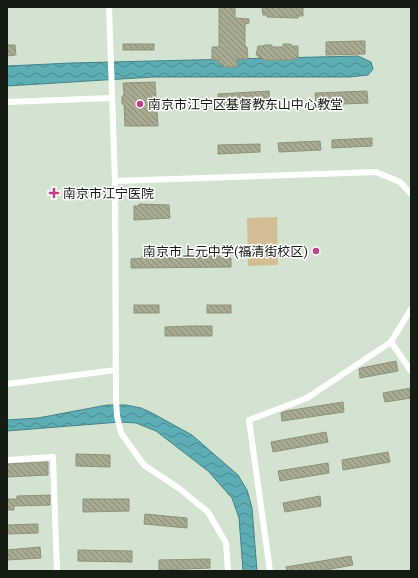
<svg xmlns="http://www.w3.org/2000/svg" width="418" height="578" viewBox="0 0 418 578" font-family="Roboto,'Noto Sans SC',sans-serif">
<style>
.garden{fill:#d3bd94}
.water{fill:url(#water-waves);stroke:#478285}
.building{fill:url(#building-back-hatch);stroke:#90927b}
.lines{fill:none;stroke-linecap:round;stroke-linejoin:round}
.minor{stroke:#fff;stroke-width:6}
.poi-dot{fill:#c23f85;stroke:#fff;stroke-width:1.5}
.labels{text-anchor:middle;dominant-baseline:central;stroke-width:3;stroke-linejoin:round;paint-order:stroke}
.poi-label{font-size:13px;fill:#151c14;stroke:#fff;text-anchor:start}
</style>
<defs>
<pattern id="water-waves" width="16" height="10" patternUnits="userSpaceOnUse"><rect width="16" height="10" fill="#5dadb5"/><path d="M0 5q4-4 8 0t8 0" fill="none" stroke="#4c8c92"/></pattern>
<pattern id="building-back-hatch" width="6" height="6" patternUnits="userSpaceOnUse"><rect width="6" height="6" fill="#a8aa92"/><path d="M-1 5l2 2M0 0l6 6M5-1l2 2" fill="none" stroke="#888a76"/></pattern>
</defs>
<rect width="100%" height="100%" fill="#d2e4d0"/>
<polygon class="garden" points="277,217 278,265 248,266 247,218"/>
<g class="water">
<polygon points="358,56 371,62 373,69 368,75 350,77 153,77 7,86 7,66 71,63"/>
<polygon points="107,405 126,405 141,408 152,413 192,435 238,475 247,490 252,508 257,571 243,571 239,518 232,498 208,471 156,431 136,423 120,422 7,431 7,420 38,418"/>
</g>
<g class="building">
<polygon points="219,7 235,7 235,18 249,19 249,23 245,24 245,47 247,47 248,59 237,59 237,67 223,67 223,64 219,64 219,60 212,60 212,47 219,47"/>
<polygon points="262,7 303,7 303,16 298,16 298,18 267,17 268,15 263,15"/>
<polygon points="361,41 365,41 365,54 326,55 326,42"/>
<rect x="123" y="44" width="31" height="6"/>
<polygon points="283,44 291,44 291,46 298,46 298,59 293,58 293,60 262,60 263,58 258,57 258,55 256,55 258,46 264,46 264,45 272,45 272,47 283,47"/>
<polygon points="7,45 15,45 16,55 7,56"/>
<polygon points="155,82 158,126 125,126 124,104 122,104 122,96 124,96 123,83"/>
<polygon points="269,91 270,103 218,106 218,94"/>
<polygon points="367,91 368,103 316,105 315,93"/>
<polygon points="372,138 372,146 332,148 332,140"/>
<polygon points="320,141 321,150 279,152 278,143"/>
<polygon points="260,144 260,152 218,154 218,145"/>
<polygon points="139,204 169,205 170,218 134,220 134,206 139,206"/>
<polygon points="142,256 168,256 168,258 196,258 196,256 220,256 220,258 231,258 231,267 131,268 131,259 143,258"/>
<rect x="134" y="305" width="25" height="8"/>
<rect x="207" y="305" width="24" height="8"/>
<polygon points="191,326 212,326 212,336 165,336 165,327"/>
<polygon points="396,361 398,371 360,378 359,369 361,368"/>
<polygon points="411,388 411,398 385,402 383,393"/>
<polygon points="343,402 344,412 282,421 281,413 286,411"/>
<polygon points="326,432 328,442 273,452 271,442"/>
<polygon points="388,452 390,462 343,470 342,460"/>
<polygon points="76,454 110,455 110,467 76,466"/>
<polygon points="48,462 48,475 7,477 7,465 8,464"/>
<polygon points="328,463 329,473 280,481 278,471"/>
<polygon points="50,495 50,505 14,506 14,510 7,510 7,499 17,499 17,496"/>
<polygon points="320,496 321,506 285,512 283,503"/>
<polygon points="83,499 129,499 129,511 83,512"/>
<polygon points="145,514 187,518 187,528 144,524"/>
<polygon points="38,524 38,533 7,534 7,525"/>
<polygon points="40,547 41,558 7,560 7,550"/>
<polygon points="78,550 132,551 132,562 78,561"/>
<polygon points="351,556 353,565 320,571 287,571 286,567"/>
<polygon points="210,559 210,568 159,570 159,560"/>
</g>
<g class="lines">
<g class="minor">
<polyline points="109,7 115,181 116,399 117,416 121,433 144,465 180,489 208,512 226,543 228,571"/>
<polyline points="7,102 111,98"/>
<polyline points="115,181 376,172 400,182 411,194"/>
<polyline points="391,342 411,371"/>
<polyline points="7,384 116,370"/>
<polyline points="7,460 53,457 57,571"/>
<polyline points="270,571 249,420 307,398 391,342 411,309"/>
</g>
</g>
<g class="poi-dot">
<circle cx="140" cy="104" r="4"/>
<path d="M52 187h4v4h4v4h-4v4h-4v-4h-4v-4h4z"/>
<circle cx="316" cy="251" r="4"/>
</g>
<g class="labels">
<g class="poi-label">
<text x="148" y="104">南京市江宁区基督教东山中心教堂</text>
<text x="63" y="193">南京市江宁医院</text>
<text x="308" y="251" text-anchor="end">南京市上元中学(福清街校区)</text>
</g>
</g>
<rect width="418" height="578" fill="none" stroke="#151c14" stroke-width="16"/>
</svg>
